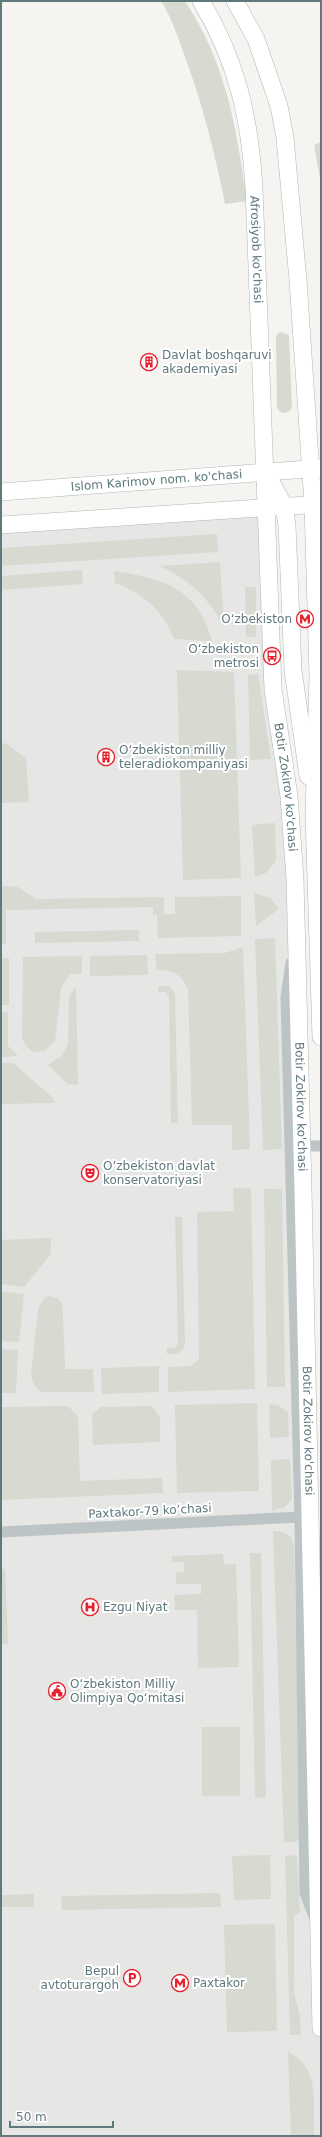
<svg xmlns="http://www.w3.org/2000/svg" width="322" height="2137" viewBox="0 0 322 2137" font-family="'DejaVu Sans',sans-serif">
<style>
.built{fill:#e6e6e5}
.green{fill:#d7dad0}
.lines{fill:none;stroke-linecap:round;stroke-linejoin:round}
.primary-casing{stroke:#afb7b8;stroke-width:18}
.street{stroke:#bdc4c6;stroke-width:11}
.primary{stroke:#fff;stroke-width:17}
.labels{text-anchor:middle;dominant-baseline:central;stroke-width:4;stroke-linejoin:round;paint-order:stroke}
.street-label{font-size:12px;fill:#5f797d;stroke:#fff}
.poi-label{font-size:12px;fill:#5f797d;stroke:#fff;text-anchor:start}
</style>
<rect width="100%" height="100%" fill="#f5f4f1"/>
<polygon class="built" points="267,508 284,760 321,2028 321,2136 1,2136 1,525"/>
<g class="green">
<path d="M161,1H185C227,65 236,127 247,201L225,204C215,154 203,105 185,57C178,37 172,19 161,1Z"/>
<polygon points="321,142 321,184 314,145"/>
<polygon points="280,332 289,335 292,407 290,411 285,413 280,412 277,408 276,336"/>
<polygon points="217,534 218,552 1,566 1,548"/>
<path d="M220,562L224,628C210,598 189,580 160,566Z"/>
<polygon points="82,570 83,584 1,590 1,576"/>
<path d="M114,571C161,578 199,588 212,641L174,639C163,610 144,594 115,583Z"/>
<polygon points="245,587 256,587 256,637 246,637"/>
<polygon points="177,670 234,672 241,878 183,880"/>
<polygon points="258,674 271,759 250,760 248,675"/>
<polygon points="5,743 26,758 29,802 1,803 1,744"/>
<polygon points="275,823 276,861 266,873 255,877 252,825"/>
<polygon points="1,886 18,887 36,899 164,897 164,914 175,914 175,897 241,896 241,936 158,938 157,915 153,915 153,907 6,910 6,944 1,944"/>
<polygon points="254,893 270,898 279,909 256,926"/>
<polygon points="139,930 139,941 35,943 35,932"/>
<polygon points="275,938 282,1149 263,1150 255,939"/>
<path d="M243,947L250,1149L232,1150V1125H192L188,990C183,974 172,970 157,970L155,954L225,953Z"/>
<polygon points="147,955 148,975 90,976 90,956"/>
<polygon points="82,956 82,974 70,974 61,988 55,1041 45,1051 33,1052 26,1046 22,1039 23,957"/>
<rect x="1" y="958" width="8" height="47"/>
<polygon points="76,986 78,1085 68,1084 48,1065 61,1056 68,1045 69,996"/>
<polygon points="158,986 169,986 175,993 178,1123 171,1123 169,996 166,992 158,992"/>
<polygon points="1,1012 8,1012 8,1046 18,1056 1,1057"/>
<polygon points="1,1063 13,1063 54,1099 54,1103 1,1104"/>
<polygon points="233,1188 251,1188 255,1389 168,1392 168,1367 191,1366 199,1359 197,1212 234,1211"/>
<polygon points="264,1189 282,1189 285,1387 267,1387"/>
<path d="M175,1217H182L185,1343C183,1354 176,1354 167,1354V1348H175L178,1344Z"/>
<polygon points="51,1238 51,1254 24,1287 1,1284 1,1240"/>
<polygon points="1,1291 24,1294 19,1342 1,1341"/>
<polygon points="49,1296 58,1298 62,1305 63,1313 65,1369 93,1369 94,1392 41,1392 34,1385 31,1376 38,1309 44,1299"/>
<polygon points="1,1349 18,1350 16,1393 1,1393"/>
<polygon points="159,1366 159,1392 102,1394 101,1368"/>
<polygon points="257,1403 259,1491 177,1493 175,1405"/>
<polygon points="269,1404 278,1405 288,1412 289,1437 270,1438"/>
<polygon points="68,1406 78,1416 80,1481 162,1478 163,1493 1,1500 1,1407"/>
<polygon points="152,1406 160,1417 160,1442 93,1445 92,1414 101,1407"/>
<polygon points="290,1459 292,1499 285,1507 272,1511 271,1460"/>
<path d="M273,1531C283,1531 290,1534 294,1543L301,1837L296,1842H284Z"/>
<polygon points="250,1553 261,1553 266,1797 255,1798"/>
<polygon points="223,1554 224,1564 236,1564 239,1667 198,1668 197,1610 175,1610 174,1595 201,1594 201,1584 176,1584 176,1572 184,1572 184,1562 172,1562 172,1556"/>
<polygon points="1,1569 5,1569 8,1644 1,1644"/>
<rect x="202" y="1727" width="38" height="69"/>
<polygon points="270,1855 271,1899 234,1900 232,1856"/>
<polygon points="297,1855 300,1912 294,1916 294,1993 300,2016 301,2035 290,2035 285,1856"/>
<polygon points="220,1893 221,1907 62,1910 61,1896"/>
<polygon points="34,1894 34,1907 1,1907 1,1895"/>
<polygon points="275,1924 277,2031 227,2032 224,1925"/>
<path d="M288,2052C321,2066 313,2107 314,2136H291Z"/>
</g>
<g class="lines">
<g class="primary-casing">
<g id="primary">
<path id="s1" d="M201,1C237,61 250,118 254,188L273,689L289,796L295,879L303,1189L321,2028"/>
<polyline points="235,1 256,39 279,106 285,138 298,280 313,504 318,676 314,815 321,1037"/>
<polyline points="268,476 284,506 287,525 293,670 308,776"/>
<path id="s2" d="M1,492L321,468"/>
<polyline points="1,525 321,504"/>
</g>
</g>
<g class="street">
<polyline points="291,963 286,997 300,1517 305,1893 315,1919"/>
<polyline points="297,1146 321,1146"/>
<polyline points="1,1532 300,1517"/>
</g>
<use href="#primary" class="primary"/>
</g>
<defs>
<g id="building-ring" transform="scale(0.9)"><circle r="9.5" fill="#fff" stroke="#e6202d" stroke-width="1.5"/><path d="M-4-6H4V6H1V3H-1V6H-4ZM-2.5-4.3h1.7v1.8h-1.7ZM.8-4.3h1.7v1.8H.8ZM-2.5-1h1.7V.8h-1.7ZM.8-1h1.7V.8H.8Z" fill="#e6202d"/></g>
<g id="metro-ring" transform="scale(0.9)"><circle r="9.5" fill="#fff" stroke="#e6202d" stroke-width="1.5"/><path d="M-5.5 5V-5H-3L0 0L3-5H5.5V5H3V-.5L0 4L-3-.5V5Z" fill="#e6202d"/></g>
<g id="bus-ring" transform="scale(0.9)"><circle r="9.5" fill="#fff" stroke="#e6202d" stroke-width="1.5"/><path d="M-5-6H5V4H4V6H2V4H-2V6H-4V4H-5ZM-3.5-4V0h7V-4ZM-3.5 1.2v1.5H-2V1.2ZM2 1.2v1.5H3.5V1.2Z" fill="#e6202d"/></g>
<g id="theatre-ring" transform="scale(0.9)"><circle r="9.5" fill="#fff" stroke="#e6202d" stroke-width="1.5"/><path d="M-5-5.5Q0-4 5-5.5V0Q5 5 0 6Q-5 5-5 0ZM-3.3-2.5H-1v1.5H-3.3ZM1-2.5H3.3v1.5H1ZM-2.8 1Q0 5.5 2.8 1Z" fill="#e6202d"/></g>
<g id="hospital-ring" transform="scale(0.9)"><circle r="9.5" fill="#fff" stroke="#e6202d" stroke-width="1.5"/><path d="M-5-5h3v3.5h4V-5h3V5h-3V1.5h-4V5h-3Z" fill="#e6202d"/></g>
<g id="civic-ring" transform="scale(0.9)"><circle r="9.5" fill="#fff" stroke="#e6202d" stroke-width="1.5"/><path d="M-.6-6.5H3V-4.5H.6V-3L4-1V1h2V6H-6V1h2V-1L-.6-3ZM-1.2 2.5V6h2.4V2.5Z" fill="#e6202d"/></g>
<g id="parking-ring" transform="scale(0.9)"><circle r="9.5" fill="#fff" stroke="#e6202d" stroke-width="1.5"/><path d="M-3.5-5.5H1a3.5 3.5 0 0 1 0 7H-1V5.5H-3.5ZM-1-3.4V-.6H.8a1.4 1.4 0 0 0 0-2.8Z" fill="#e6202d"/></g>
</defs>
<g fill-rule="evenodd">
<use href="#building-ring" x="149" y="362"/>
<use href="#metro-ring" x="305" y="619"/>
<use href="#bus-ring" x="272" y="656"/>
<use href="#building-ring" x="106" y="757"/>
<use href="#theatre-ring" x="90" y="1173"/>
<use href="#hospital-ring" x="90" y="1607"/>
<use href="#civic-ring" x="57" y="1691"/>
<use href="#parking-ring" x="132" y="1978"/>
<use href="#metro-ring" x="180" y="1983"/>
</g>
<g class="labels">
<g class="street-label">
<text stroke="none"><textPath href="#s1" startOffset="258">Afrosiyob ko'chasi</textPath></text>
<text stroke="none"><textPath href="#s2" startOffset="156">Islom Karimov nom. ko'chasi</textPath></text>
<text stroke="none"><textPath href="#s1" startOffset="797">Botir Zokirov ko'chasi</textPath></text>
<text stroke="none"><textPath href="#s1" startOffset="1117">Botir Zokirov ko'chasi</textPath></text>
<text stroke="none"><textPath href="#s1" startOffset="1441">Botir Zokirov ko'chasi</textPath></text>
<text transform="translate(150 1511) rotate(-3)">Paxtakor-79 ko‘chasi</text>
</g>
<g class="poi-label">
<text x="162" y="355">Davlat boshqaruvi<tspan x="162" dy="14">akademiyasi</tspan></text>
<text x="292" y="619" text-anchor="end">Oʻzbekiston</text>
<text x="259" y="649" text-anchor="end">Oʻzbekiston<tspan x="259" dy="14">metrosi</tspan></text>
<text x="119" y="750">Oʻzbekiston milliy<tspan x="119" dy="14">teleradiokompaniyasi</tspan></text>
<text x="103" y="1166">O’zbekiston davlat<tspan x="103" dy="14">konservatoriyasi</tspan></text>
<text x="103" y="1607">Ezgu Niyat</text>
<text x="70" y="1684">O‘zbekiston Milliy<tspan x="70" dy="14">Olimpiya Qo‘mitasi</tspan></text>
<text x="119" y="1971" text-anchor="end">Bepul<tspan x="119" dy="14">avtoturargoh</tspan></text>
<text x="193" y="1983">Paxtakor</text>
</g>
</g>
<rect width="322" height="2137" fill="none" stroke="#5f797d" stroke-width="4"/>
<path d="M10 2121v6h103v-6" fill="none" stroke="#5f797d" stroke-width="2"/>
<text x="16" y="2121" font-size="12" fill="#5f797d" stroke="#ffffff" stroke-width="3" paint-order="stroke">50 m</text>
</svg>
